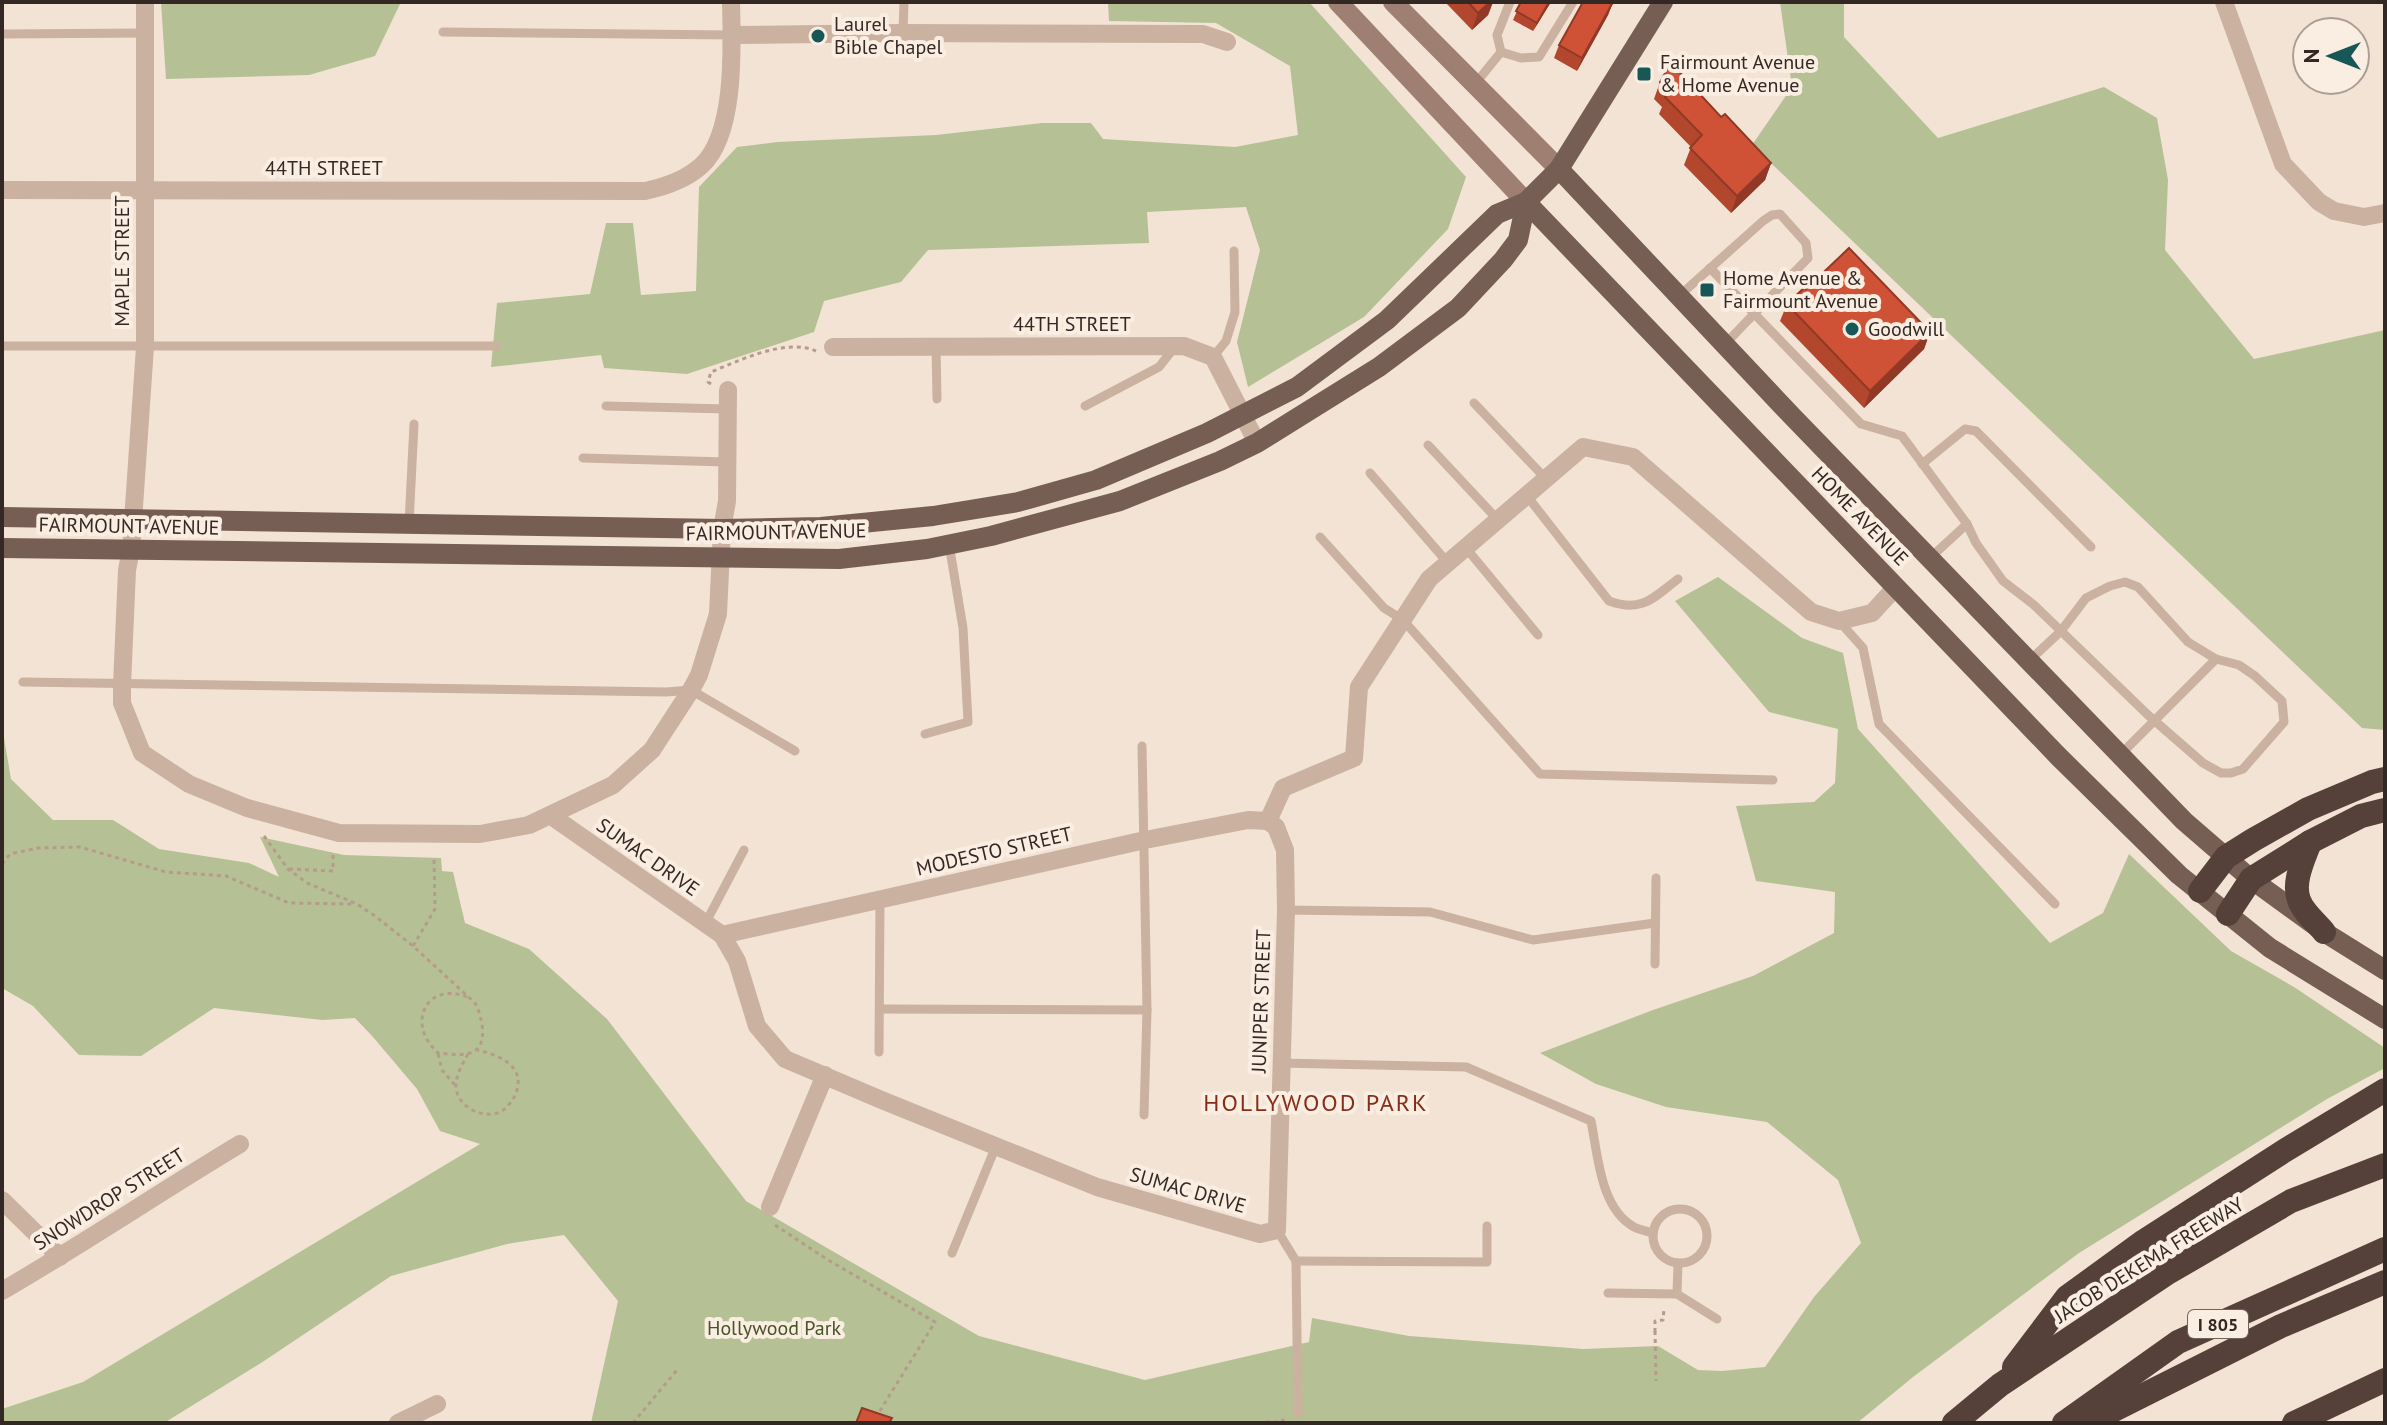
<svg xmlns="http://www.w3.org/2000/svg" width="2387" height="1425" viewBox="0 0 2387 1425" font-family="'PT Sans',sans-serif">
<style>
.green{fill:#b5c194}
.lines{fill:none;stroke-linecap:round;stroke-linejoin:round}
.path{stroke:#b69b8b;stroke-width:3;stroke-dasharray:4 4;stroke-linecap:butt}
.lane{stroke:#cab1a0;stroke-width:9}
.street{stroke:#cab1a0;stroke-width:18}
.secondary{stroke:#9e7f72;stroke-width:20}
.primary{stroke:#775e54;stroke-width:20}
.highway{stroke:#55413a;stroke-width:24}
.wall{fill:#b2472e}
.shaded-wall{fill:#913926}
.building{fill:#cf5236;stroke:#913926;stroke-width:2}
.poi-dot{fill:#175757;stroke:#faede1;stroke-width:3}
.labels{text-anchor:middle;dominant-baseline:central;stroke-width:8;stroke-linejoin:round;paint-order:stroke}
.shield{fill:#faede1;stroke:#6f635d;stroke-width:2}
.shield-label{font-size:18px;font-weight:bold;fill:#342824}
.poi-label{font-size:20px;fill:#342824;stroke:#faede1;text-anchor:start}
.street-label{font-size:20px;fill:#342824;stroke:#faede1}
.park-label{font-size:20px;fill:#455426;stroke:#faede1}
.quarter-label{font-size:24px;letter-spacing:2px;fill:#882c18;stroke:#faede1}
</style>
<rect width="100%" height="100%" fill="#f2e3d5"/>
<g class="green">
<polygon points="161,2 401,2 375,56 309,75 166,79"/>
<polygon points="1108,2 1309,2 1466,177 1448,229 1364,317 1248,387 1237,342 1260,250 1246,207 1147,212 1149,243 928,250 901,282 824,301 814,332 687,374 604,368 601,355 491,367 497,303 590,294 606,223 633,223 641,295 696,291 699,187 737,147 777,142 936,135 1042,123 1091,123 1103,139 1235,147 1298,135 1290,66 1216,23 1109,21"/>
<polygon points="1780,2 1844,2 1844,37 1938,138 2104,87 2157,118 2168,180 2165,250 2254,359 2385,330 2385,730 2362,728 1752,145 1792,87"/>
<polygon points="1718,577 1802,638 1843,653 1858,729 2050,943 2103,913 2129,854 2231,951 2294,987 2385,1048 2385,1068 2327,1099 2079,1253 1913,1377 1857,1423 591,1423 618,1301 564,1235 507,1244 391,1276 261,1363 164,1423 2,1423 2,1409 83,1382 480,1144 440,1131 417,1089 373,1037 355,1018 322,1020 214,1008 141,1056 79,1055 33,1006 2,988 2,726 11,779 53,820 113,820 159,849 249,863 279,877 260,837 344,855 441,858 442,871 453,872 465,923 529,949 607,1019 746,1201 979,1336 1145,1380 1309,1342 1312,1318 1409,1336 1583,1349 1658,1346 1698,1370 1722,1371 1765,1367 1814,1297 1861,1243 1838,1180 1767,1122 1666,1107 1596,1084 1540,1053 1653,1010 1753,976 1834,933 1835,892 1756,881 1736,806 1814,802 1835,783 1838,729 1769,712 1675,601"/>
</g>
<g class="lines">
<g class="path">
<path d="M711,384L708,382L711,372C740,360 786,338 816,351"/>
<path d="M264,836L288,869L307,883L357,904L375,916L413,946L475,1003C482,1016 490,1047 470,1053C460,1056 448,1054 438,1053C405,1023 427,981 467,997"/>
<polyline points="2,864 10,854 38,848 80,847 166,872 226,876 289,903 353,904"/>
<polyline points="289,869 333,871 333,851"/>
<polyline points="413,946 435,909 434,856"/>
<polyline points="438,1054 442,1070 455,1085"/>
<path d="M468,1054C463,1063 457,1073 456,1083C454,1105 481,1120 500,1112C508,1108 513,1100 516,1093C526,1066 499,1055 477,1050"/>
<polyline points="775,1225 828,1260 935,1322 878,1414"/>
<polyline points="1655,1331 1656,1381"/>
<polyline points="1655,1332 1655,1321 1663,1320 1664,1309"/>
<polyline points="1266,1422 1281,1422 1284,1419"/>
<polyline points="633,1423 677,1370"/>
</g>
<g class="lane">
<polyline points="443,32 732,35"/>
<polyline points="903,33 904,2"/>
<polyline points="2,34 145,33"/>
<polyline points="1501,52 1521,58 1539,57 1573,2"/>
<polyline points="1501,52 1497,35 1510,2"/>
<polyline points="1475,84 1501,52"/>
<polyline points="1710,268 1861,424 1902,436 1967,524 1976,543 2003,581 2034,605 2148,715 2203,763 2221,773 2231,773 2243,769 2284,722 2282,701 2255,676 2239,665 2216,659 2188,642 2138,587 2125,582 2110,586 2086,598 2061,631 2029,661"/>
<polyline points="1679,296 1763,221 1772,215 1780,214 1806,243 1808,258 1725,344"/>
<polyline points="2,346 497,346"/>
<polyline points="936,346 937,399"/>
<polyline points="1213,357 1226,341 1235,312 1234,251"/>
<polyline points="1474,403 1546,479"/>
<polyline points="606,406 727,409"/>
<polyline points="1085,406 1159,367 1174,348"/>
<polyline points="1428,445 1498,520"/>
<polyline points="583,458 727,462"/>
<polyline points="1922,464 1965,429 1976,431 2091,547"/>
<polyline points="1370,473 1448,563"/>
<path d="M1527,496L1609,601C1642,613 1653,598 1678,579"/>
<polyline points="409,524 414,424"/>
<polyline points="1320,537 1384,608 1403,620 1540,774 1773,780"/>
<polyline points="1466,548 1538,635"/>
<polyline points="1930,558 1967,524"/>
<polyline points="1839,621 1863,648 1879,724 2055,904"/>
<polyline points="23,682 666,692 691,690 795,751"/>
<polyline points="925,734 968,722 963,628 949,544"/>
<polyline points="1142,746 1147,1010 1144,1115"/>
<polyline points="2120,755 2216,659"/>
<polyline points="1286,910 1430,912 1533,940 1655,923"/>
<polyline points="705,924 744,850"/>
<polyline points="1655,964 1656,878"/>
<polyline points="880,1009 1147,1010"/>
<polyline points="879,1052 880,900"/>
<path d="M1281,1063L1466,1067L1591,1121C1598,1155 1600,1208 1634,1227C1640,1230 1647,1231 1653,1233"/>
<circle cx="1680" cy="1236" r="27"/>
<polyline points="1277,1230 1296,1261 1298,1413"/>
<polyline points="952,1253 996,1146"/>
<polyline points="1296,1261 1487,1262 1487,1226"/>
<polyline points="1608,1293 1677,1294 1717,1319"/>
<polyline points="1677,1294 1678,1263"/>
</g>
<g class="street">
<polyline points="145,2 145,347 131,550 127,570 122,685 122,703 142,753 189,784 247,808 339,833 480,834 529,825 613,785 652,750 691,690 699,675 718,614 722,529 727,501 728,390"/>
<polyline points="2224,2 2283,164 2319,202 2334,211 2364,217 2385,213"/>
<polyline points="732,35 903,33 1203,34 1227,42"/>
<path d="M2,190L645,191C664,187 687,179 702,165C736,133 732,46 731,2"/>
<polyline points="833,347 1184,346 1213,357 1257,443"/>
<polyline points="550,815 722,935 737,961 757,1026 785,1059 884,1101 1097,1187 1260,1234 1277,1230 1286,910 1285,850 1276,827 1268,821 1248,820 1145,840 722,935"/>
<polyline points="1268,821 1283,788 1354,758 1359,687 1429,579 1583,447 1633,457 1811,612 1839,621 1872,613 1896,587"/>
<polyline points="2,1200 60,1257"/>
<polyline points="770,1207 825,1075"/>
<path d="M2,1291C83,1244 160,1192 240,1144"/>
<polyline points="398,1423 437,1404"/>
</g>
<g class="secondary">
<polyline points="1338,2 1526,202"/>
<polyline points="1393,2 1559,169"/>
</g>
<g class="primary">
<polyline points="1559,169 1791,415 2184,821 2251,879 2324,932 2385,970"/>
<polyline points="1526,202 2058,756 2179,875 2270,948 2385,1019"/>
<polyline points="2,517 722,529 821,527 933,516 1018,502 1096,480 1207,433 1297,387 1387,320 1497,214 1526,202 1559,169 1663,2"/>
<polyline points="2,548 839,559 927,549 991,536 1120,501 1220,461 1257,443 1379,367 1458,308 1503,260 1518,240 1526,202"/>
</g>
<g class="highway">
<path d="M2310,842C2304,859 2292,882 2299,900C2303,912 2316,922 2324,932"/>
<polyline points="2200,891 2226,857 2253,840 2308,809 2372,782 2385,779"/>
<polyline points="2228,914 2251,879 2310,842 2361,816 2385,810"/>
<polyline points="2014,1367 2067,1297 2144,1241 2284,1151 2385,1090"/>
<polyline points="1954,1423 2000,1385 2166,1274 2291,1201 2385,1165"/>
<polyline points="2064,1423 2178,1342 2385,1249"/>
<polyline points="2088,1423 2281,1326 2385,1282"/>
<polyline points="2294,1423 2385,1380"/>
</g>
</g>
<g class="wall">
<polygon points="1445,2 1493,2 1488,15 1472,30"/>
<polygon points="1521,2 1551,2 1533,31 1513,20"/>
<polygon points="1613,2 1608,15 1577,71 1554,58 1559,45"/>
<polygon points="1660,82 1721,117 1771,163 1765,180 1731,213 1684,165 1691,147 1659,114 1662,107 1654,99"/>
<polygon points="1806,289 1930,332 1924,349 1864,408 1780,321 1787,304"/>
</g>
<g class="shaded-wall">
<polygon points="1490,2 1493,2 1488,15 1472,30 1478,13"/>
<polygon points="1549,2 1551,2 1533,31 1537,23"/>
<polygon points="1613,2 1608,15 1577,71 1582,58"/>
<polygon points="1771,163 1765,180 1731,213 1737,196"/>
<polygon points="1930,332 1924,349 1864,408 1870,391"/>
</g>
<g class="building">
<polygon points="1468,2 1490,2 1478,13"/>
<polygon points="1521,2 1549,2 1537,23 1516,11"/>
<polygon points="1583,2 1613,2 1582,58 1559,45"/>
<polygon points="1671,63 1721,117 1725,114 1771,163 1737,196 1690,148 1702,135 1665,97 1670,92 1660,82"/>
<polygon points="1849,248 1930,332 1870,391 1787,304 1805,287 1806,289"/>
<polygon points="862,1408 892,1418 889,1423 856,1423"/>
</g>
<g class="poi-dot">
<circle cx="818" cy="36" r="8"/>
<rect x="1636" y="66" width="16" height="16" rx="4"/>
<rect x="1699" y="282" width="16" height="16" rx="4"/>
<circle cx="1852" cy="329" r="8"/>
</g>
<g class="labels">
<rect class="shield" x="2188" y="1310" width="60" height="28" rx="6"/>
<g class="shield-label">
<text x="2218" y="1324">I 805</text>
</g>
<g class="poi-label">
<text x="834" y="24">Laurel<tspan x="834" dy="23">Bible Chapel</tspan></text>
<text x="1660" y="62">Fairmount Avenue<tspan x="1660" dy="23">&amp; Home Avenue</tspan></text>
<text x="1723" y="278">Home Avenue &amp;<tspan x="1723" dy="23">Fairmount Avenue</tspan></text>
<text x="1868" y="329">Goodwill</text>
</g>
<g class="street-label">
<text x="324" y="168">44TH STREET</text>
<text transform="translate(122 261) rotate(-90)">MAPLE STREET</text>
<text x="1072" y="324">44TH STREET</text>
<text transform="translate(1860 516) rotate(46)">HOME AVENUE</text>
<text transform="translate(129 526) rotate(1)">FAIRMOUNT AVENUE</text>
<text transform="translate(776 532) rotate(-1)">FAIRMOUNT AVENUE</text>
<text transform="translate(994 851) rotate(-13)">MODESTO STREET</text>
<text transform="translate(648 857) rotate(35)">SUMAC DRIVE</text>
<text transform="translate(1261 1001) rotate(-88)">JUNIPER STREET</text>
<text transform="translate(1188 1190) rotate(16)">SUMAC DRIVE</text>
<text transform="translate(109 1199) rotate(-32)">SNOWDROP STREET</text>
<text transform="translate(2149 1260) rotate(-32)">JACOB DEKEMA FREEWAY</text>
</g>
<g class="park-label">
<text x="774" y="1328">Hollywood Park</text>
</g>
<g class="quarter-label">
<text x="1316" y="1102">HOLLYWOOD PARK</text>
</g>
</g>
<rect width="2387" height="1425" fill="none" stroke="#342824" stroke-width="8"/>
<g transform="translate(2331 56) rotate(270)"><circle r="38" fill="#faede1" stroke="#ab9e95" stroke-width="2"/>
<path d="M0-6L14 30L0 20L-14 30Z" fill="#175757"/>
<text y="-12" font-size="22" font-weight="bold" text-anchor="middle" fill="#342824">N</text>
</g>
</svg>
